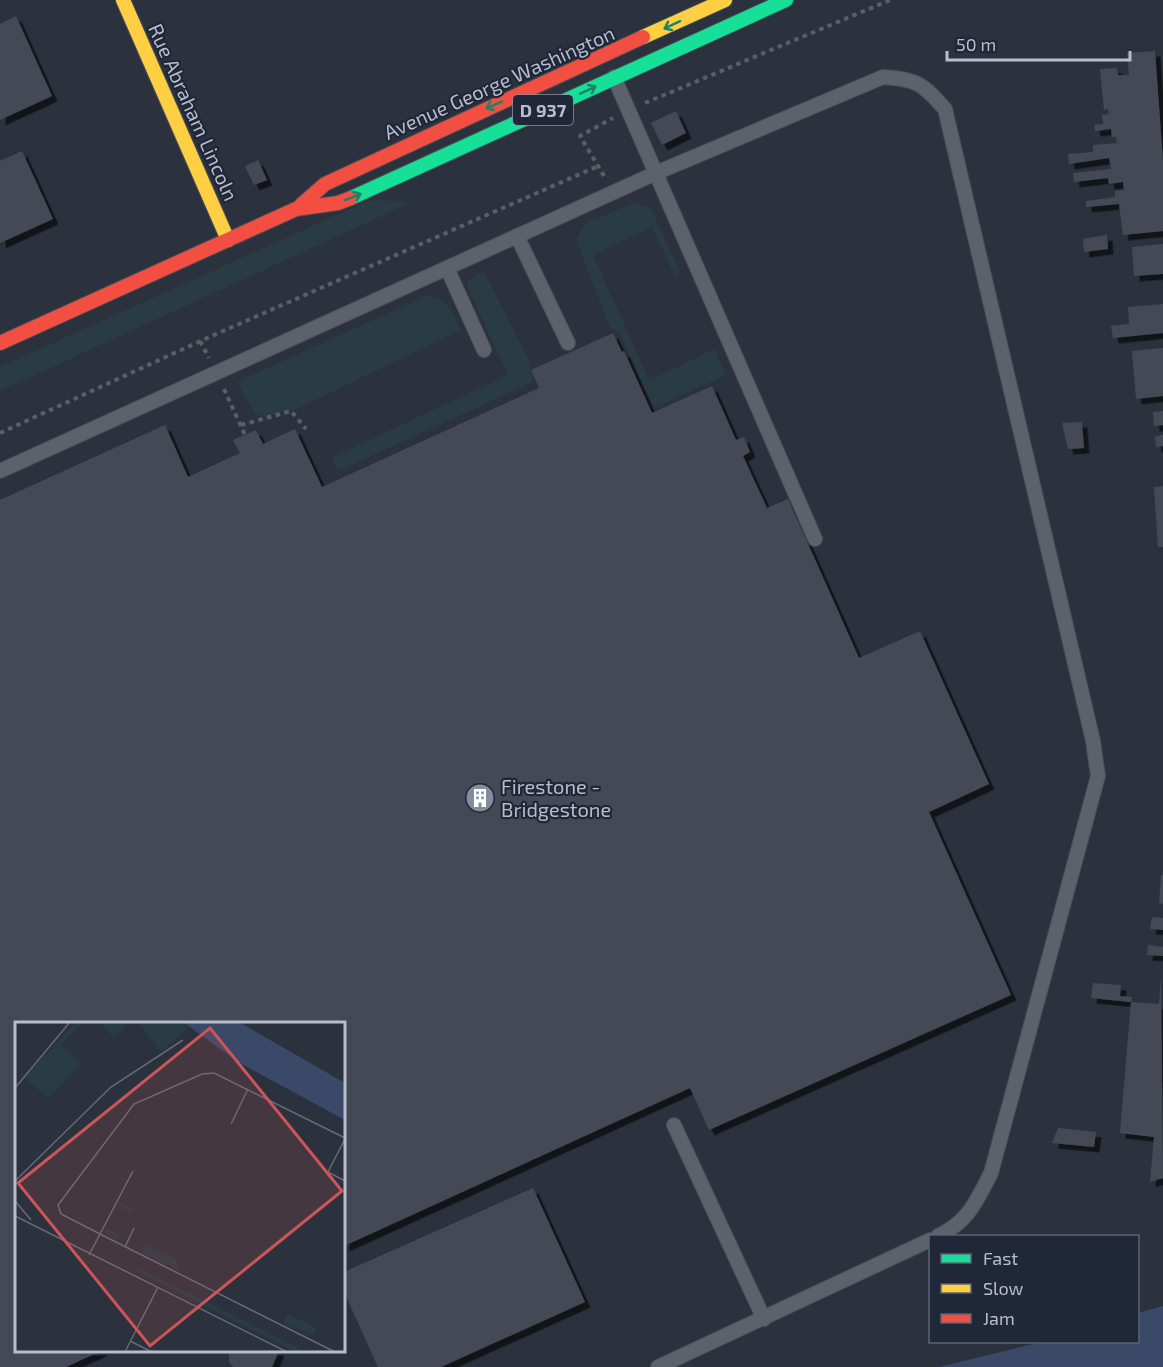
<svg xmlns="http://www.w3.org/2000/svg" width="1163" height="1367" viewBox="0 0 1163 1367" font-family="'Exo 2',sans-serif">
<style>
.green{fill:#293c43}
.water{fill:#3a4968}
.building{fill:#454a54;filter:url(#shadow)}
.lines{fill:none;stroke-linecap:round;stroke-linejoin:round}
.lane-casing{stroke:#494d55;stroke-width:16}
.fast-casing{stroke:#494d55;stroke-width:16}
.slow-casing{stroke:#494d55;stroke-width:16}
.jam-casing{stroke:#494d55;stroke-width:16}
.path{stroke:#5a5f66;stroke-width:4;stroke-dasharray:4.5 4.5;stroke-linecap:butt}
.lane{stroke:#5d616a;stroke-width:14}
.fast{stroke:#16e098;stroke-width:14}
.slow{stroke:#ffcf43;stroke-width:14}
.jam{stroke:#f24e42;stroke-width:14}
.oneway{stroke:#1a8468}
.labels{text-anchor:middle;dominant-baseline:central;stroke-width:4.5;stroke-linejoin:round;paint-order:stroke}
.shield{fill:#1f2738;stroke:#8990a0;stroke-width:1.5}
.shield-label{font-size:18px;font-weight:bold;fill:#b7bdcc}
.street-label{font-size:20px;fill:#b7bdcc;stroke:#1f2738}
.poi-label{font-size:20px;fill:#b7bdcc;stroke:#1f2738;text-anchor:start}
.inset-road{fill:none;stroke:#646a76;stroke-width:1.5}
.view{fill:#cd5559;fill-opacity:0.15;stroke:#cd5559;stroke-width:3}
.inset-edge{fill:none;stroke:#b7bdcc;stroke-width:3}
</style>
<defs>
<filter id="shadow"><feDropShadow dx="5.5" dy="5.5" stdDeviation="0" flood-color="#0009"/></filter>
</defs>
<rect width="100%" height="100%" fill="#2c323d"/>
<g class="green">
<polygon points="370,200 412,202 0,391 0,367"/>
<polygon points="635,203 651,208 681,274 675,277 652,227 593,255 649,380 715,349 726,375 654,408 620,334 610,327 576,240 586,223"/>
<polygon points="479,273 485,274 529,360 533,382 338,471 331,458 508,375 468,288 468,281"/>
<path d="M426,296C447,297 453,313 461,330L294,410L264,416L255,414L237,382Z"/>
</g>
<polygon class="water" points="1163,1306 1163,1367 939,1367 1041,1342 1138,1342 1138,1313"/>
<g class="building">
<polygon points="16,16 52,96 0,120 0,24"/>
<polygon points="1155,51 1163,161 1163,231 1123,235 1119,204 1086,207 1086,201 1115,197 1115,191 1124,190 1123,182 1109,184 1108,178 1074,182 1073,173 1111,169 1109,158 1069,164 1068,154 1093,152 1093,145 1117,143 1116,137 1112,137 1111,129 1095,131 1094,125 1103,124 1102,115 1109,114 1108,109 1104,110 1100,69 1117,68 1118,75 1129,75 1127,53"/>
<polygon points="676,111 686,133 662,145 651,123"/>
<polygon points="22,151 53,219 0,243 0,161"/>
<polygon points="258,160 267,180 254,185 245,166"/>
<polygon points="1107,235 1108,249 1084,252 1083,239"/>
<polygon points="1163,244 1163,274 1134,276 1132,247"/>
<polygon points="1163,304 1163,333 1113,338 1111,326 1129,324 1128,307"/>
<polygon points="613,333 622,352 624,351 652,413 712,386 736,440 744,437 750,452 743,456 767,508 788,499 859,658 920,631 989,784 929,812 1011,995 709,1130 690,1088 344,1246 344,1024 16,1024 16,1350 103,1350 66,1367 0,1367 0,500 165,425 188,477 240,453 233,440 256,430 263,444 295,429 322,487 539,388 531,370"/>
<polygon points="1163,348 1163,396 1136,399 1132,351"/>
<polygon points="1163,411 1163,425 1154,426 1153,412"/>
<polygon points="1082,422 1084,448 1068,449 1062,423"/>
<polygon points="1163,435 1163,446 1156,447 1155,436"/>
<polygon points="1163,486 1163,547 1158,547 1154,487"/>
<polygon points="1161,875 1163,875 1163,904 1159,903"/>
<polygon points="1152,917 1163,918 1163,930 1150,929"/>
<polygon points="1148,945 1163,947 1163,956 1147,955"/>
<polygon points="1161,977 1163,1178 1150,1182 1154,1137 1120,1133 1131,1002 1159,1004"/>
<polygon points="1093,983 1121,985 1120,996 1132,997 1131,1002 1091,998"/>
<polygon points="1058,1128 1096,1132 1094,1147 1052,1143"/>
<polygon points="533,1188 585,1302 441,1367 378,1367 344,1292 344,1272"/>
<polygon points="229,1350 278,1350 278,1353 272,1367 233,1367 229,1362"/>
</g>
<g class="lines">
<g class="lane-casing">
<g id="lane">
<polyline points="614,77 815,539"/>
<polyline points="517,236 568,343"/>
<polyline points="447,268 484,350"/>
<path d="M0,471L656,173L883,77C917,79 923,84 945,109L1093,741L1098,776L991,1173C976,1202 968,1222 938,1236"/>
<polyline points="674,1125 764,1319"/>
<polyline points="658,1367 930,1240"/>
</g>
</g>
<g class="fast-casing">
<polyline id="fast" points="351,198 786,0"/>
</g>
<g class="slow-casing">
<g id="slow">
<polyline points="123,0 228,240"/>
<polyline points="643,37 725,0"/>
</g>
</g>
<g class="jam-casing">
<g id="jam">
<polyline points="301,205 325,184 643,37"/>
<polyline points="0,343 296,209 338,203 351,198"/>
</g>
</g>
<g class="path">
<polyline points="645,103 890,0"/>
<polyline points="604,176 580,136 613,118"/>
<polyline points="200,341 209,358"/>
<polyline points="224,389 245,435"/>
<polyline points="241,425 291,411 306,429"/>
<polyline points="0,433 205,339 596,167"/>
</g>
<use href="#lane" class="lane"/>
<use href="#fast" class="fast"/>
<use href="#slow" class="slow"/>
<use href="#jam" class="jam"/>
</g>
<defs><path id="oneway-shaft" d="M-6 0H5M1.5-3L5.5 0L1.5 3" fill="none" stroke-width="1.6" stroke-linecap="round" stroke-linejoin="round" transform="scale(1.5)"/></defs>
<g class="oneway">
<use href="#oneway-shaft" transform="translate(672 25) rotate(155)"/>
<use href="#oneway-shaft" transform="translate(588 90) rotate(-25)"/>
<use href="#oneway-shaft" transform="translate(494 105) rotate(156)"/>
<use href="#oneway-shaft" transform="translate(353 197) rotate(-22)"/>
</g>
<defs>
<g id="building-disc" transform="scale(1.5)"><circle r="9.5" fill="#868c9a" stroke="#1f2738"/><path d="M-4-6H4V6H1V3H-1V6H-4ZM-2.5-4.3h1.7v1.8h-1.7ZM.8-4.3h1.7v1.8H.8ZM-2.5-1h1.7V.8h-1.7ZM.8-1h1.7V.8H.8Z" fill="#fff"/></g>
</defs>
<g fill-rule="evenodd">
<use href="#building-disc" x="480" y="798"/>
</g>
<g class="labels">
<rect class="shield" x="513" y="95" width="60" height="30" rx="4.5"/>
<g class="shield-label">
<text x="543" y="110">D 937</text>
</g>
<g class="street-label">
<text transform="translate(499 82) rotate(-24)">Avenue George Washington</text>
<text transform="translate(194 112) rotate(66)">Rue Abraham Lincoln</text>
</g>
<g class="poi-label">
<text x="501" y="786">Firestone -<tspan x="501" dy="23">Bridgestone</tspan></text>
</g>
</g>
<g transform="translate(15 1022)">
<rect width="330" height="330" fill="#2c323d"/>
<path d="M61,0H69L46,22L66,42L33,76L12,58V53ZM84,0H114L99,16ZM123,0H168L174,5L146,30ZM105,180L118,186L103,216L100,217L91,211L96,198L93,207L104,212L115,190L103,184ZM129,222L159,236L164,241L162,247L128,231ZM117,243L291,330H281L121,249ZM273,292L302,306L298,313L268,301Z" fill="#293c43"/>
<path d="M168,0H224L330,61V98L223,40Z" fill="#3a4968"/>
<path class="inset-road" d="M0,66L55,0M216,102L233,67M330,117L313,150L330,159M0,159L96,65L168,18M0,179L16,198M0,194L272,330M110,225L119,206M74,233L118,149M115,319L137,330M110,330L143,265M320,330L85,212L46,192L43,183L119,82L187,52L199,51L330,116"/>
<path class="view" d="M195,6L327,169L135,324L3,161Z"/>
<rect width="330" height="330" class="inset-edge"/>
</g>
<rect x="929" y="1235" width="210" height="108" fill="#1f2738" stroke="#5c6373" stroke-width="1.5"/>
<rect x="941" y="1254" width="30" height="9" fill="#16e098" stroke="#5c6373" stroke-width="1.5"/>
<text x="983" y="1265" font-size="18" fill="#b7bdcc">Fast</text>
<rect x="941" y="1284" width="30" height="9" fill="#ffcf43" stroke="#5c6373" stroke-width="1.5"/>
<text x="983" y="1295" font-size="18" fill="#b7bdcc">Slow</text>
<rect x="941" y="1314" width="30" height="9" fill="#f24e42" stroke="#5c6373" stroke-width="1.5"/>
<text x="983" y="1325" font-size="18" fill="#b7bdcc">Jam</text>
<path d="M947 51v9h183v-9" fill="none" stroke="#b7bdcc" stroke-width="3"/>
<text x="956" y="51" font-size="18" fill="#b7bdcc" stroke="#1f2738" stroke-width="4.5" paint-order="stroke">50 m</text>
</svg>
